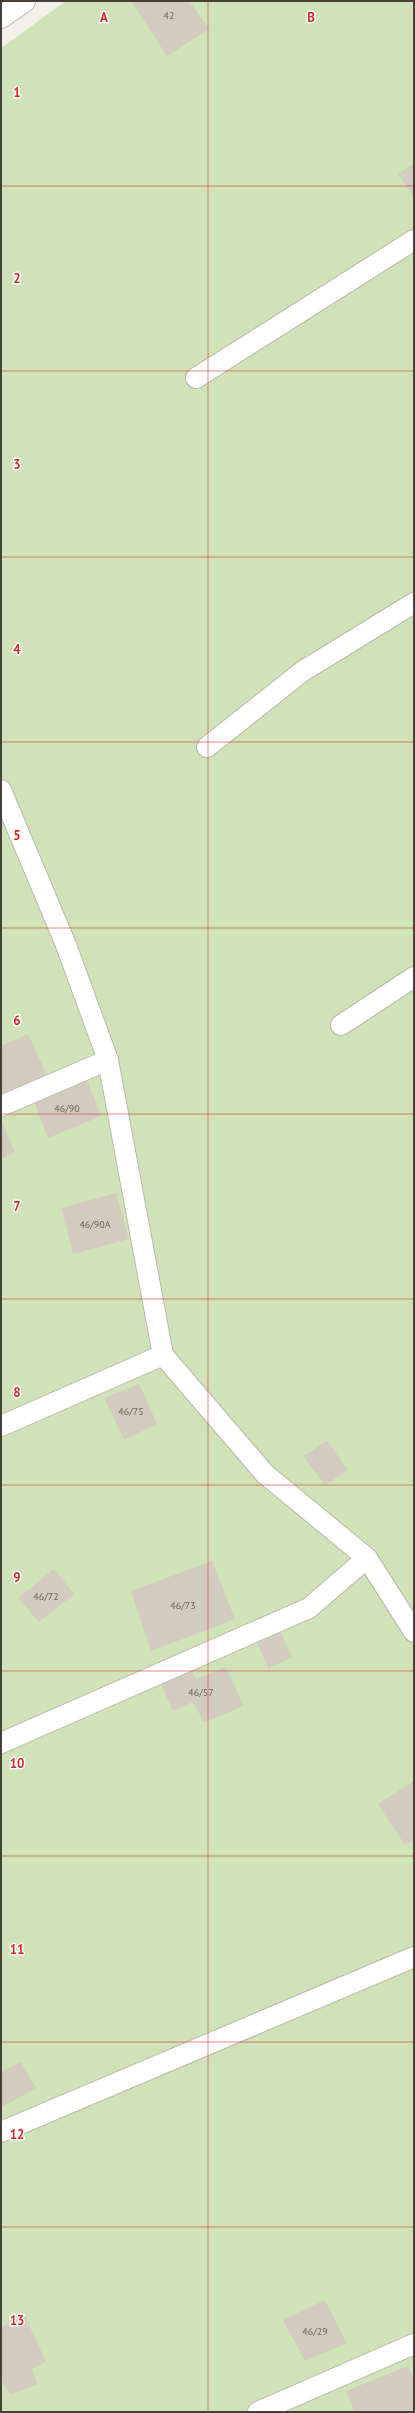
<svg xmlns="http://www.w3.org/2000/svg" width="415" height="2413" viewBox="0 0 415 2413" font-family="'PT Sans',sans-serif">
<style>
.green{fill:#d0e2b7}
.building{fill:#d3cbc0}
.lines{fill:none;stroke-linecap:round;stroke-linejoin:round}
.lane-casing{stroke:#bdb7ad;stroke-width:22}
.street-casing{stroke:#bdb7ad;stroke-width:24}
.lane{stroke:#fff;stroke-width:20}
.street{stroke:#fff;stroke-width:22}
.grid{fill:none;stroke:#d62828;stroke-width:1;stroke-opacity:0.55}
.labels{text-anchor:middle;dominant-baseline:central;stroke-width:3;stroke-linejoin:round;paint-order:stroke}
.number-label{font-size:10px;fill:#69635b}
.grid-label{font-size:13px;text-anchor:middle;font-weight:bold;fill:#d62828;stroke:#fff;stroke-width:3;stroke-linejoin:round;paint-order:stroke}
</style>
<rect width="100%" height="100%" fill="#f3f0ea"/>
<polygon class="green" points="66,1 414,1 414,2412 1,2412 1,48"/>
<g class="building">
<polygon points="131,1 189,1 209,29 167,56"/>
<polygon points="414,163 414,197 398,174"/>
<polygon points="28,1034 46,1074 1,1094 1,1046"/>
<polygon points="86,1078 101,1116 48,1138 34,1101"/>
<polygon points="1,1120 15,1152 1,1159"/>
<polygon points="116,1193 129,1239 73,1254 61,1208"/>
<polygon points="139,1384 157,1424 124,1440 104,1398"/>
<polygon points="327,1441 348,1470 325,1485 303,1456"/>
<polygon points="212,1561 235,1619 151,1651 131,1591"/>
<polygon points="54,1569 74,1594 39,1622 18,1598"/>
<polygon points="279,1629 292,1657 269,1669 256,1640"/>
<polygon points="226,1667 244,1706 204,1722 193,1702 173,1711 160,1682 191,1669 196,1679"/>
<polygon points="414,1781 414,1840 405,1845 378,1804"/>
<polygon points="20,2062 36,2088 3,2107 1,2103 1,2072"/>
<polygon points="325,2300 347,2343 305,2361 283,2320"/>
<polygon points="25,2316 46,2362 32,2369 37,2384 11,2395 3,2383 1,2383 1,2327"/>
<polygon points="408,2366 414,2380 414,2412 355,2412 346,2391"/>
</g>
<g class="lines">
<g class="lane-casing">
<g id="lane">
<polyline points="196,378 414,240"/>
<polyline points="207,747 303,671 414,603"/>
<polyline points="1,790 66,945 108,1060 163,1355 265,1474 367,1558 414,1632"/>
<polyline points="341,1025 414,977"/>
<polyline points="1,1106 108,1060"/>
<polyline points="1,1426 163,1355"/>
<polyline points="1,1743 309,1608 367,1558"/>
<polyline points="1,2132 414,1957"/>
<polyline points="258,2412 414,2344"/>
</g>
</g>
<g class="street-casing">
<polyline id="street" points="1,17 24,1"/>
</g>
<use href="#lane" class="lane"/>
<use href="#street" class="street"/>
</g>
<path class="grid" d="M208,1V2412M1,186H414M1,371H414M1,557H414M1,742H414M1,928H414M1,1114H414M1,1299H414M1,1485H414M1,1671H414M1,1856H414M1,2042H414M1,2227H414"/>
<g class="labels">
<g class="number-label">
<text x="169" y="15">42</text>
<text x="67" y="1108">46/90</text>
<text x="95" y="1224">46/90А</text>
<text x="131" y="1411">46/75</text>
<text x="46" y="1596">46/72</text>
<text x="183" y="1605">46/73</text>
<text x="201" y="1692">46/57</text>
<text x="315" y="2331">46/29</text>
</g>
</g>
<g class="grid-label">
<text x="104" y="22">A</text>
<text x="311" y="22">B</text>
<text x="17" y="97">1</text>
<text x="17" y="283">2</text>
<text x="17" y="469">3</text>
<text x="17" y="654">4</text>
<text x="17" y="840">5</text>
<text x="17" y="1025">6</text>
<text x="17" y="1211">7</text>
<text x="17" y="1397">8</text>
<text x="17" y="1582">9</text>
<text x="17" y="1768">10</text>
<text x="17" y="1954">11</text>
<text x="17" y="2139">12</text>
<text x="17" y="2325">13</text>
</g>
<rect width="415" height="2413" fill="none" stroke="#464039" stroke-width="4"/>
</svg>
